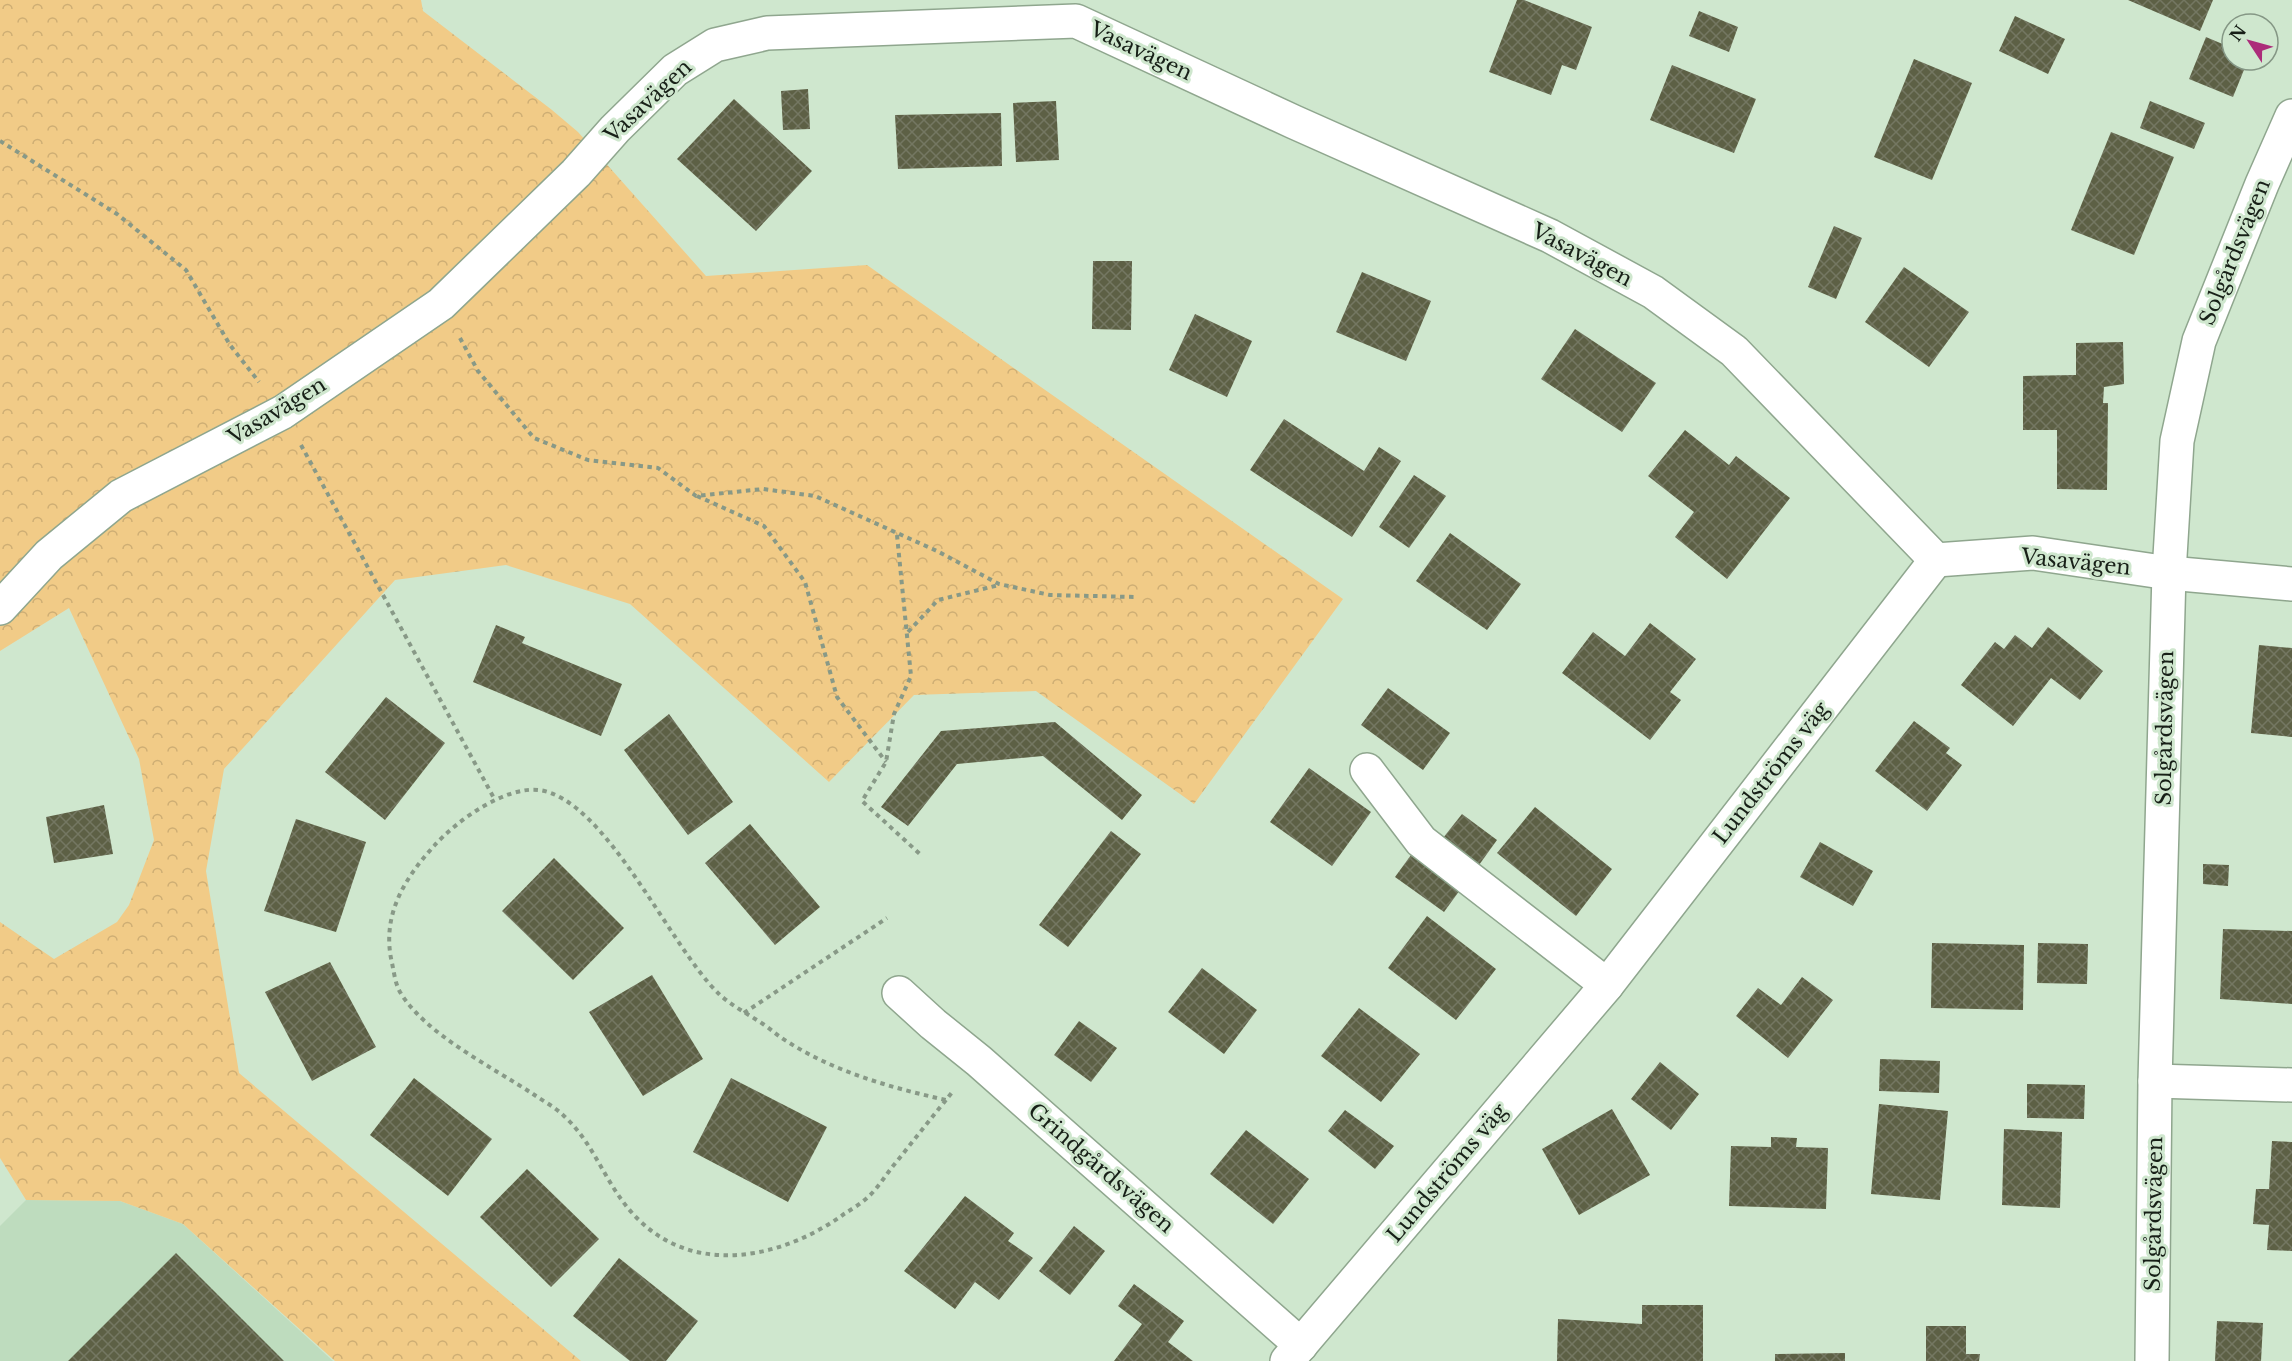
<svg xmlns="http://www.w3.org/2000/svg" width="2292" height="1361" viewBox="0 0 2292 1361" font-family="'Libre Baskerville',serif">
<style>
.built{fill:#bedcbe}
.forest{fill:url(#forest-crowns)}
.building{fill:url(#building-cross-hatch)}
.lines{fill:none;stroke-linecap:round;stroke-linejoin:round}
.minor-casing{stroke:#8fa68e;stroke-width:36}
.path{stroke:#889987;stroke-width:4;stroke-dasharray:4.5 4.5;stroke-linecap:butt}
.minor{stroke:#fff;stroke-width:33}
.labels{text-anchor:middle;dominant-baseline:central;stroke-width:6;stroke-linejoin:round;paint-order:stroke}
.street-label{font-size:21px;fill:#171f17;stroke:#cfe7ce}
</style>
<defs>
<pattern id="forest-crowns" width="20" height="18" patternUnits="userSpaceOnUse" patternTransform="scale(1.5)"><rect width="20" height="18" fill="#f1cb87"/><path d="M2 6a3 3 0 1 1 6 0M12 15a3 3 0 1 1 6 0" fill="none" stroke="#ceae74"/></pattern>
<pattern id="building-cross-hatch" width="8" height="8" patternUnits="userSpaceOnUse" patternTransform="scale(1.5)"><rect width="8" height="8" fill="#5d6045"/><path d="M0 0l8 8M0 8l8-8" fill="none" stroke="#747762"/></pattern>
</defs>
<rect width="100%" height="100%" fill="#cfe7ce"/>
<polygon class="built" points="26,1200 120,1201 183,1224 333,1361 0,1361 0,1226"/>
<polygon class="forest" points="0,0 421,0 423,11 552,110 578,132 706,276 867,265 1343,599 1194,804 1036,691 914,695 829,782 630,604 506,565 395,580 224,769 206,871 239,1073 581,1361 335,1361 183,1224 120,1201 26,1200 0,1158 0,922 54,959 117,922 129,905 154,840 139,759 69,608 0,651"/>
<g class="building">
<polygon points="1517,0 1524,0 1592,27 1576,70 1562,65 1551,95 1489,72"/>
<polygon points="2128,0 2213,0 2200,31"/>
<polygon points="1699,11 1738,27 1729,52 1689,36"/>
<polygon points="2015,16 2065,39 2048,74 1999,51"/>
<polygon points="2206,37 2232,48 2232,60 2248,60 2233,97 2189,79"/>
<polygon points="1914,59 1972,83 1932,180 1874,157"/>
<polygon points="1672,65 1756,99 1734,153 1650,120"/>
<polygon points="808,89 810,129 783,130 781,91"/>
<polygon points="734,99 812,171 756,231 677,159"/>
<polygon points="1056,101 1059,160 1016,162 1013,103"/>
<polygon points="2150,101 2205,123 2194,149 2140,128"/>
<polygon points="1001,113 1002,166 898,169 895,115"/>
<polygon points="2111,132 2174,157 2134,255 2071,230"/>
<polygon points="1834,226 1862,238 1836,299 1808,287"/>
<polygon points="1093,261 1132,261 1131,330 1092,329"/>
<polygon points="1904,267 1969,312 1929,367 1865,322"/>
<polygon points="1362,272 1431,301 1406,361 1336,332"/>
<polygon points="1195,314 1252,341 1227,397 1169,370"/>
<polygon points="1575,329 1656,383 1622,432 1541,379"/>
<polygon points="2123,342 2124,384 2104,387 2103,403 2108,403 2107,490 2057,489 2057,430 2023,430 2023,376 2076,375 2076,343"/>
<polygon points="1284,419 1364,471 1379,447 1401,461 1352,537 1250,470"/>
<polygon points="1685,430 1729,465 1736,456 1790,498 1727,579 1675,537 1694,512 1648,476"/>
<polygon points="1414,475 1446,496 1409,548 1379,527"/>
<polygon points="1450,533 1521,584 1487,630 1416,581"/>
<polygon points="1650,623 1696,659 1670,692 1681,700 1650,740 1562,673 1593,632 1625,656"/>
<polygon points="496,625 525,637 522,643 622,684 601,736 473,682"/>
<polygon points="2048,627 2103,671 2080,700 2051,678 2013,726 1961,685 1995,642 2004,649 2015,635 2032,648"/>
<polygon points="2259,645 2292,648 2292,737 2251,733"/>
<polygon points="1388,688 1450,733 1423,770 1361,725"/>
<polygon points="386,697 445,743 385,820 325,772"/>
<polygon points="669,714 733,802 688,835 624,750"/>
<polygon points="1914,721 1950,748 1946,753 1962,765 1927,811 1875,771"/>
<polygon points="1055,722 1142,795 1122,820 1043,756 957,764 908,826 881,807 941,731"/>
<polygon points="1309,768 1371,812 1332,866 1270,822"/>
<polygon points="104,805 113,854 54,863 46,817"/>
<polygon points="1535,807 1612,869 1576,916 1497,853"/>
<polygon points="1462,814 1497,840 1479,865 1443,838"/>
<polygon points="296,819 366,842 336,932 264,911"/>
<polygon points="750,824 820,907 775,945 705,863"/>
<polygon points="1111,831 1141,854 1068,947 1039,925"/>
<polygon points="1820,842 1873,871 1853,906 1800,877"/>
<polygon points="1411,855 1460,890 1444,912 1395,877"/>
<polygon points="554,858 624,928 573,980 502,911"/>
<polygon points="2203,864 2229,865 2228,886 2203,884"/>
<polygon points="1427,916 1496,969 1456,1020 1388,968"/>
<polygon points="2223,929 2292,931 2292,1004 2220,999"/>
<polygon points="1932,943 2024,945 2023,1010 1931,1008"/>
<polygon points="2038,943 2088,944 2087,984 2037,983"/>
<polygon points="330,962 376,1047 312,1081 265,992"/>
<polygon points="1202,968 1257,1010 1224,1054 1168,1012"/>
<polygon points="652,975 703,1059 643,1096 589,1012"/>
<polygon points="1802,977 1833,1000 1788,1058 1736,1016 1758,988 1781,1005"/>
<polygon points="1359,1008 1420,1054 1381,1102 1321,1056"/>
<polygon points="1079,1021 1117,1048 1091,1082 1054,1055"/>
<polygon points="1880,1059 1940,1061 1939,1093 1879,1091"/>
<polygon points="1660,1062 1699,1094 1671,1130 1631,1099"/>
<polygon points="414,1078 492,1139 448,1196 370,1135"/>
<polygon points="731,1078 827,1127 788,1202 693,1152"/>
<polygon points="2027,1084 2085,1085 2084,1119 2027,1118"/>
<polygon points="1879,1104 1948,1111 1940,1200 1871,1194"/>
<polygon points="1612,1109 1650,1175 1579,1215 1542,1149"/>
<polygon points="1345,1110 1394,1146 1375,1169 1328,1131"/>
<polygon points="2004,1129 2062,1132 2060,1208 2002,1205"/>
<polygon points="1246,1130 1309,1179 1273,1224 1210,1174"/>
<polygon points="1771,1137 1797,1138 1796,1147 1828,1148 1826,1209 1729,1206 1731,1146 1771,1147"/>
<polygon points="2272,1141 2292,1142 2292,1251 2267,1250 2269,1225 2253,1224 2256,1189 2269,1189"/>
<polygon points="527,1169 599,1239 551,1287 480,1217"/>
<polygon points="965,1196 1014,1233 1008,1241 1033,1258 999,1300 975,1282 955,1309 904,1271"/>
<polygon points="1074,1226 1105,1251 1070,1295 1039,1271"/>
<polygon points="176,1253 284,1361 68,1361"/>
<polygon points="619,1258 698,1321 666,1361 630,1361 573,1316"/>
<polygon points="1134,1284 1184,1321 1168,1342 1193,1361 1114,1361 1142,1324 1118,1306"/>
<polygon points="1642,1305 1703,1305 1703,1361 1557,1361 1558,1319 1642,1324"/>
<polygon points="2217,1321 2263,1323 2261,1361 2215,1361"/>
<polygon points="1926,1326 1966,1326 1966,1354 1980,1354 1979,1361 1926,1361"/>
<polygon points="1845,1353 1845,1361 1775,1361 1775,1354"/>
</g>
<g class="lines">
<g class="minor-casing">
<g id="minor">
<polyline points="0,608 49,555 121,496 283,412 441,304 576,173 615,129 675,70 715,45 767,33 1076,21 1294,122 1550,236 1653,292 1734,351 1936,560 2033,553 2169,573 2292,584"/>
<polyline points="1367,770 1421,841 1607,985"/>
<polyline points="899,993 933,1024 979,1061 1301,1345"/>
<polyline points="2155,1081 2292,1085"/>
<polyline points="1287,1361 1607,985 1936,560"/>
<polyline points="2152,1361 2155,1081 2169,573 2177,441 2199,341 2262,184 2292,116"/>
</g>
</g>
<g class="path">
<polyline points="0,141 117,214 186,270 230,345 259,382"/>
<polyline points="460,338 478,371 534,438 588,460 658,468 696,496 763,489 815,496 937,551 999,584 1050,595 1135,597"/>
<polyline points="301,445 495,800"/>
<polyline points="697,496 764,526 805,582 837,697 886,762"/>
<polyline points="897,535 911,676 894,714 886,762 862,801 921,855"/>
<polyline points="908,632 938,600 999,585"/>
<polyline points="744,1013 887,918"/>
<path d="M946,1100C928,1122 911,1144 893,1166C885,1176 878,1188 869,1196C862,1203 852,1209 844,1214C785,1257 698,1277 640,1221C606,1189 597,1146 564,1116C555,1107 543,1101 533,1094C492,1067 425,1034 400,992C395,983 394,972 392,963C381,916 404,879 434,846C456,821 505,786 539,790C606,799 670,947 719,994C732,1006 748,1014 763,1024C772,1030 779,1037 788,1042C835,1072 892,1088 946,1100L953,1091"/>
</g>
<use href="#minor" class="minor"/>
</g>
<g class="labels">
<g class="street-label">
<text transform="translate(1141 51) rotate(25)">Vasavägen</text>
<text transform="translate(648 101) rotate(-43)">Vasavägen</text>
<text transform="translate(2235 252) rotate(-68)">Solgårdsvägen</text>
<text transform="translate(1582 255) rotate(28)">Vasavägen</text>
<text transform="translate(277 411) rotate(-31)">Vasavägen</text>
<text transform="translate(2076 562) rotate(6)">Vasavägen</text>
<text transform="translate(2165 728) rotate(-89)">Solgårdsvägen</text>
<text transform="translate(1771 773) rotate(-52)">Lundströms väg</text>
<text transform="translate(1101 1168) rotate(41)">Grindgårdsvägen</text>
<text transform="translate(1447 1173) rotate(-50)">Lundströms väg</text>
<text transform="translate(2154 1214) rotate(-89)">Solgårdsvägen</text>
</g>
</g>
<g transform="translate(2250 42) rotate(306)"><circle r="28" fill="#cfe7ce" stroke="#859785" stroke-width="1.5"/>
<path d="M0-4.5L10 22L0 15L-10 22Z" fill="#ac2c7a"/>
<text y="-9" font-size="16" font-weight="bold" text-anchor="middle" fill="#171f17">N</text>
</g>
</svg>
